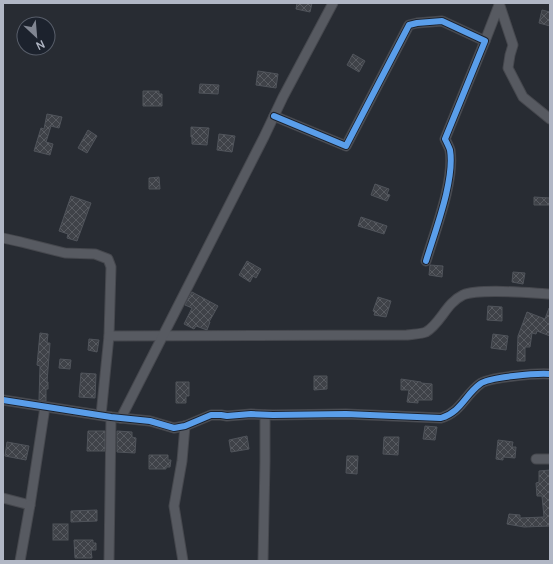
<svg xmlns="http://www.w3.org/2000/svg" width="553" height="564" viewBox="0 0 553 564" font-family="Manrope,sans-serif">
<style>
.building{fill:url(#building-cross-hatch);stroke:#50545b}
.lines{fill:none;stroke-linecap:round;stroke-linejoin:round}
.minor-casing{stroke:#46484e;stroke-width:11}
.minor{stroke:#575a61;stroke-width:9}
.cycleway-casing{stroke:#1c222d;stroke-width:8}
.cycleway{stroke:#5a9eea;stroke-width:6}
</style>
<defs>
<pattern id="building-cross-hatch" width="8" height="8" patternUnits="userSpaceOnUse"><rect width="8" height="8" fill="#3f4248"/><path d="M0 0l8 8M0 8l8-8" fill="none" stroke="#585b61"/></pattern>
</defs>
<rect width="100%" height="100%" fill="#282c33"/>
<g class="building">
<polygon points="297,3 312,3 310,12 296,9"/>
<polygon points="542,10 550,12 550,26 539,23"/>
<polygon points="353,54 365,61 359,72 347,65"/>
<polygon points="258,71 278,74 276,88 256,85"/>
<polygon points="200,84 219,85 218,94 199,93"/>
<polygon points="143,91 159,91 159,94 162,94 162,106 143,106"/>
<polygon points="47,114 62,117 59,128 51,126 46,142 53,144 50,155 34,151 41,128 44,129"/>
<polygon points="191,127 209,128 207,145 192,144 192,137 191,137"/>
<polygon points="88,130 97,136 87,153 78,148"/>
<polygon points="219,134 235,136 232,152 217,150"/>
<polygon points="159,177 160,189 149,189 149,178"/>
<polygon points="375,184 389,189 387,194 390,195 387,201 371,195"/>
<polygon points="71,196 91,203 77,241 67,238 68,234 59,231"/>
<polygon points="534,197 550,198 550,205 534,205"/>
<polygon points="361,217 387,226 384,234 358,226"/>
<polygon points="247,261 261,269 256,278 253,276 250,282 239,275"/>
<polygon points="430,265 443,266 442,277 429,275"/>
<polygon points="513,272 525,273 523,284 512,282"/>
<polygon points="192,292 218,306 209,322 210,322 207,330 196,326 194,329 184,324 192,308 185,305"/>
<polygon points="378,297 391,301 386,317 374,315 375,312 373,311"/>
<polygon points="488,306 502,307 502,321 487,320"/>
<polygon points="549,308 550,308 550,336 537,331 536,334 532,333 530,347 525,347 525,361 517,361 518,336 527,312 545,319"/>
<polygon points="40,333 48,334 47,343 50,343 47,382 48,382 48,389 46,389 46,401 39,400 40,366 37,365"/>
<polygon points="493,334 508,336 506,350 491,348"/>
<polygon points="89,339 99,340 97,352 88,350"/>
<polygon points="60,359 71,360 70,369 59,368"/>
<polygon points="81,373 96,374 95,398 79,397"/>
<polygon points="314,376 327,376 327,389 314,390"/>
<polygon points="401,379 421,382 421,383 432,384 432,400 418,400 418,403 407,402 409,390 401,390"/>
<polygon points="176,382 189,382 189,396 186,396 186,403 176,403"/>
<polygon points="425,426 437,427 435,440 423,439"/>
<polygon points="88,431 105,431 105,451 87,451"/>
<polygon points="117,431 132,432 132,437 136,438 135,453 117,452"/>
<polygon points="247,436 249,449 231,452 229,440"/>
<polygon points="384,437 399,437 398,455 383,454"/>
<polygon points="498,440 513,442 512,447 516,447 515,458 503,457 503,460 496,459"/>
<polygon points="7,442 29,446 26,460 5,456"/>
<polygon points="149,455 168,455 168,460 171,460 170,467 166,467 166,469 149,469"/>
<polygon points="347,456 358,456 357,474 346,473"/>
<polygon points="550,470 550,526 524,527 507,524 509,514 520,515 520,518 544,517 542,496 537,496 536,483 539,482 539,471"/>
<polygon points="97,510 97,521 71,522 71,511"/>
<rect x="53" y="524" width="15" height="16"/>
<polygon points="74,540 93,540 93,543 96,543 96,550 91,550 92,558 75,558"/>
</g>
<g class="lines">
<g class="minor-casing">
<g id="minor">
<polyline points="499,3 513,45 510,55 508,68 523,97 550,119"/>
<polyline points="485,41 499,5"/>
<path d="M274,116L346,146L409,25L417,23L442,21L485,41L445,139C447,143 449,147 450,150C455,180 435,231 426,261"/>
<polyline points="3,238 21,242 65,253 95,254 108,259 111,267 109,336 101,415"/>
<path d="M109,336L407,335C413,334 421,334 426,332C441,323 446,303 463,295C480,288 530,293 550,294"/>
<path d="M3,400L111,417L150,421L174,428L185,426L211,415H221L227,416L251,414L273,415L346,414L441,418C461,412 465,395 480,384C488,377 538,373 550,374"/>
<polyline points="121,418 264,137 283,97 333,3"/>
<polyline points="536,459 550,459"/>
<polyline points="3,498 30,505 45,407"/>
<polyline points="20,561 30,505"/>
<polyline points="109,561 111,417"/>
<polyline points="183,561 174,506 182,461 185,426"/>
<polyline points="263,561 265,461 265,415"/>
</g>
</g>
<use href="#minor" class="minor"/>
<g class="cycleway-casing">
<g id="cycleway">
<path d="M274,116L346,146L409,25L417,23L442,21L485,41L445,139C447,143 449,147 450,150C455,180 435,231 426,261"/>
<path d="M3,400L111,417L150,421L174,428L185,426L211,415H221L227,416L251,414L273,415L346,414L441,418C461,412 465,395 480,384C488,377 538,373 550,374"/>
</g>
</g>
<use href="#cycleway" class="cycleway"/>
</g>
<rect width="553" height="564" fill="none" stroke="#b1b7c5" stroke-width="8"/>
<g transform="translate(36 36) rotate(154)"><circle r="19" fill="#1c222d" stroke="#585e6a"/>
<path d="M0-3L7 15L0 10L-7 15Z" fill="#818692"/>
<text y="-6" font-size="11" font-weight="bold" text-anchor="middle" fill="#b1b7c5">N</text>
</g>
</svg>
